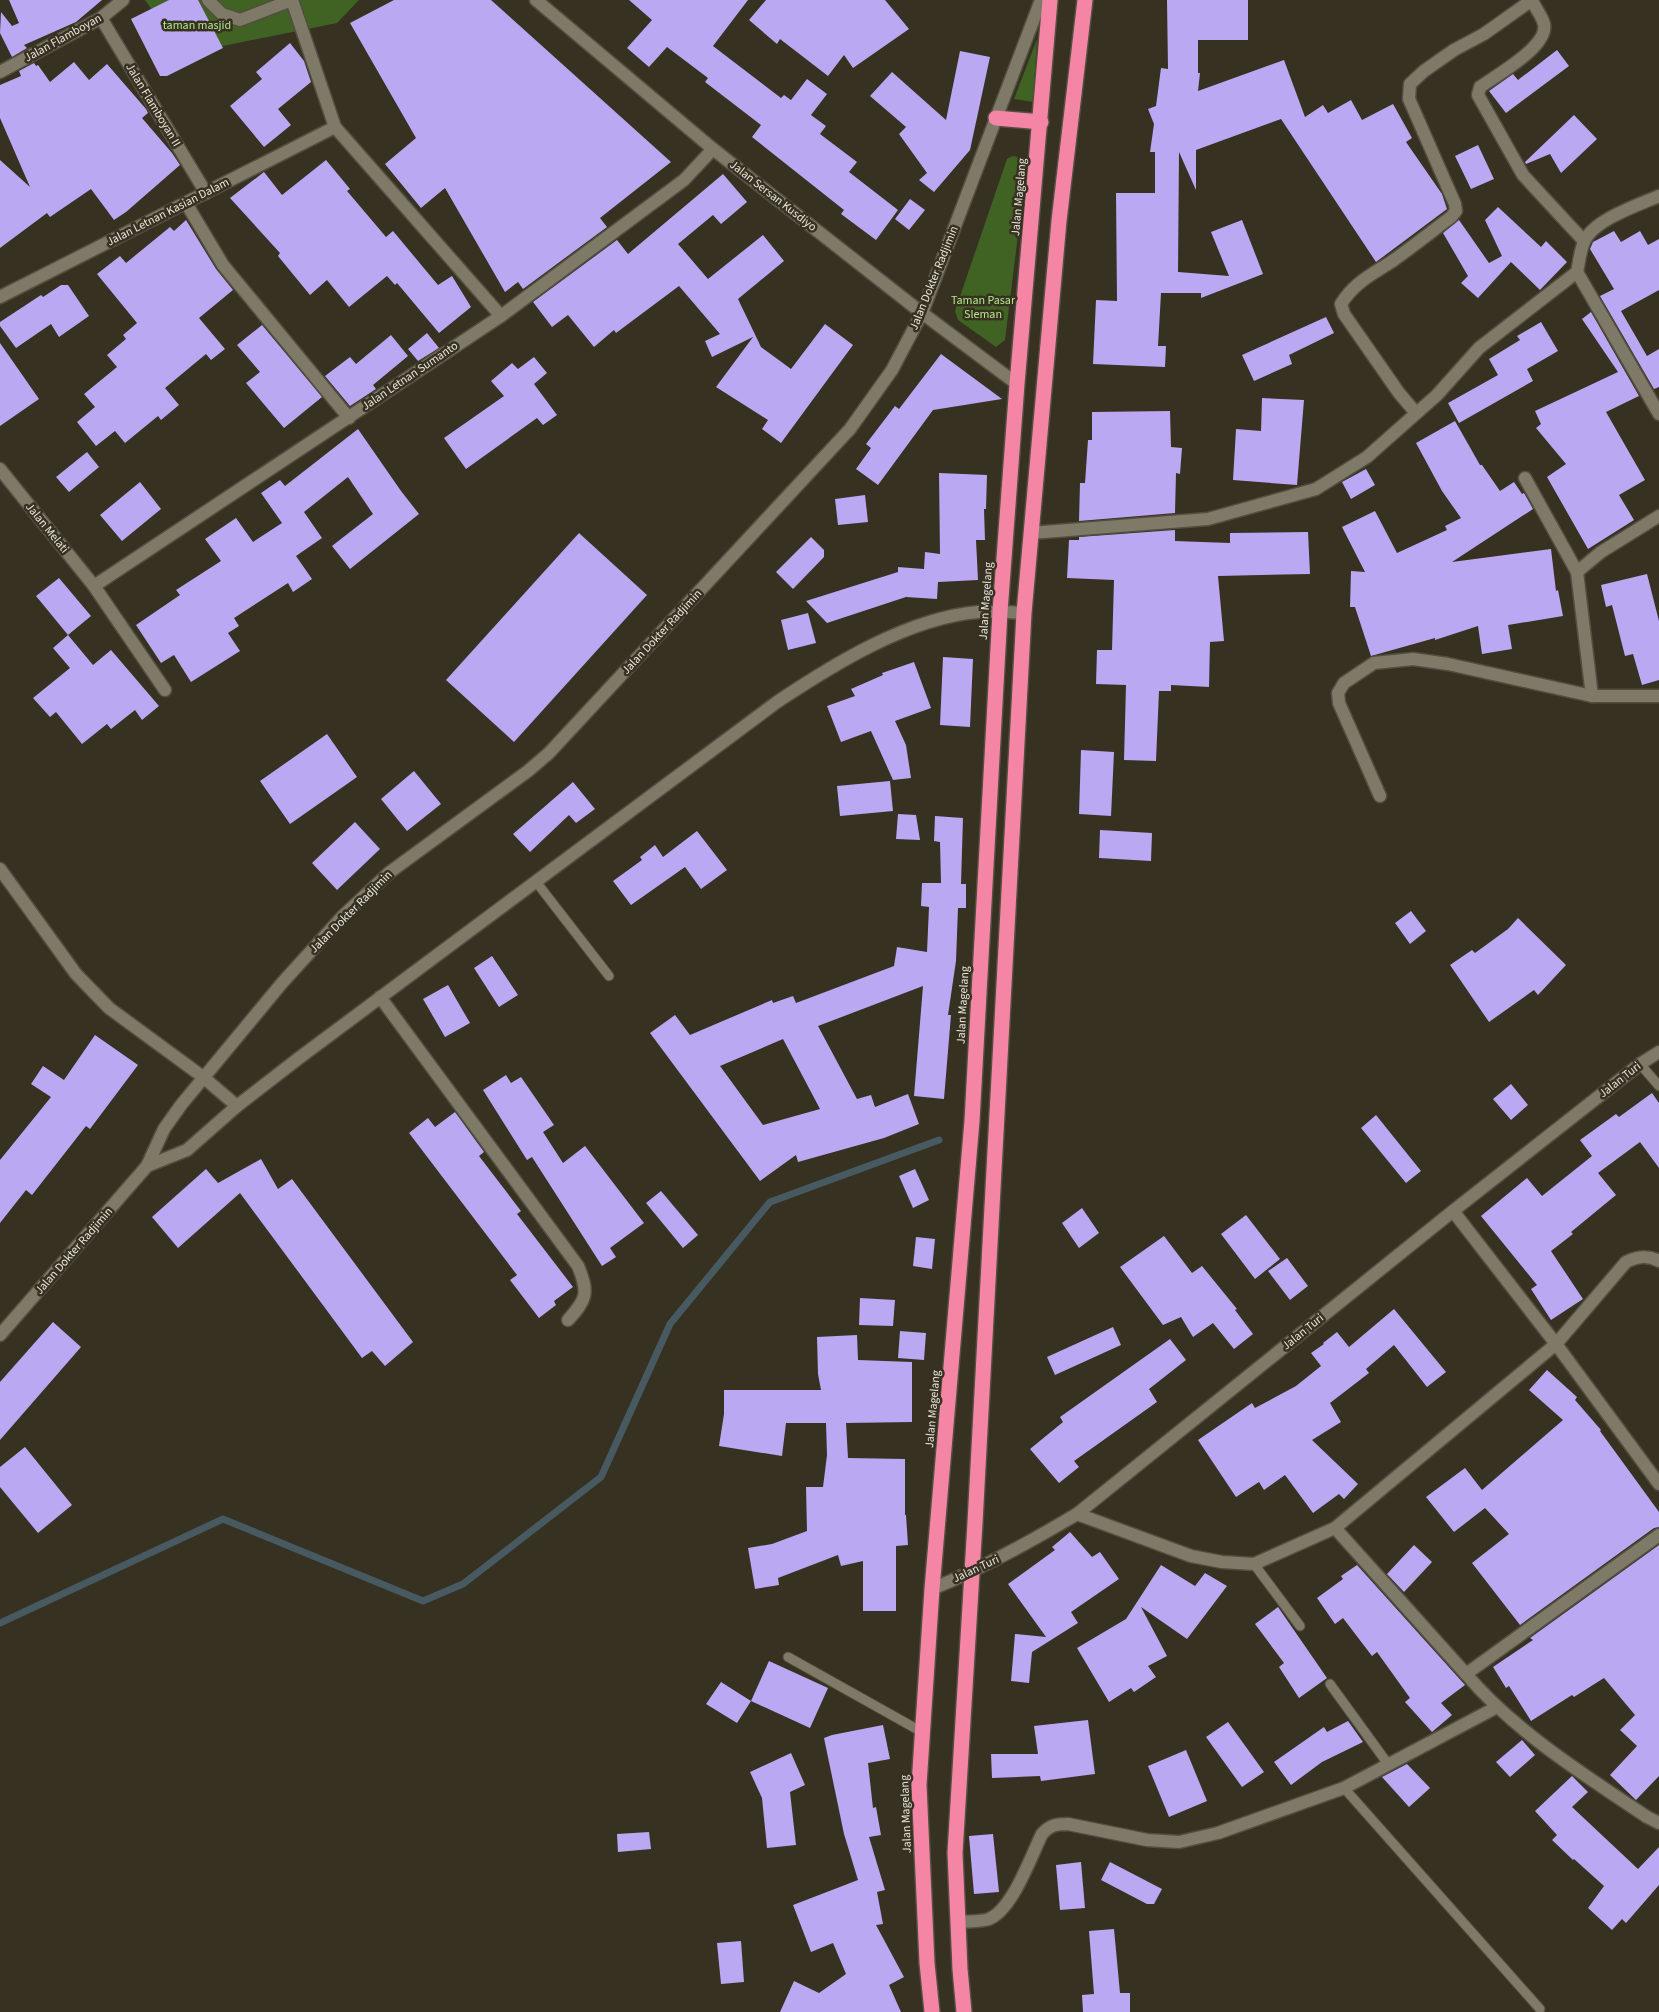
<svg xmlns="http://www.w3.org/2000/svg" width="1659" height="2012" viewBox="0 0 1659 2012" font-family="'Source Sans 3',sans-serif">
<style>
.green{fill:#406223}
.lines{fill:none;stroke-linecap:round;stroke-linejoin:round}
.stream{stroke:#485a61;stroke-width:7}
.building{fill:#baa8f3;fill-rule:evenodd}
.lane-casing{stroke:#534e40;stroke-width:11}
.street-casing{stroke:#534e40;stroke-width:15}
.secondary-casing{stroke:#534e40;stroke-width:15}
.highway-casing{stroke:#534e40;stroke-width:18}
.lane{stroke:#7f7967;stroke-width:9}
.street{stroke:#7f7967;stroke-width:12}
.secondary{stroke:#7f7967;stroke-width:12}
.highway{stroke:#f585a5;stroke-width:15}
.labels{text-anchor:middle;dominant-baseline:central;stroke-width:5;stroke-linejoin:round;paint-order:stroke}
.park-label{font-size:12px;fill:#b1e789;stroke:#363121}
.street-label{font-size:12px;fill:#e8e5db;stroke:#363121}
</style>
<rect width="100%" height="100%" fill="#363121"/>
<g class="green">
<polygon points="145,0 359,0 337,23 183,54"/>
<polygon points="1037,39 1033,102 1014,99"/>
<polygon points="1012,156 1023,158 1027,162 1005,340 996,347 958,320 955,311 1007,159"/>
</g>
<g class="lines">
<polyline class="stream" points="0,1623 223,1519 423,1601 463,1584 601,1477 670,1324 770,1202 939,1140"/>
</g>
<g class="building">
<polygon points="9,0 102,0 76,22 24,45 27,48 12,57 0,33 1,12 12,26 19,23"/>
<polygon points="169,0 198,0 223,48 167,76 160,76 131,19"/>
<polygon points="394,0 491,0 671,162 600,218 607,227 523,289 518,282 505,292 445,188 421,208 385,164 416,138 350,23"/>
<polygon points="629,0 748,0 713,46 781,98 784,95 791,100 807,79 827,94 811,115 826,126 820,134 857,162 849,172 898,210 876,240 841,214 844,210 752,137 761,125 705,82 708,78 667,47 649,67 627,48 652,20"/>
<polygon points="766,0 885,0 909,29 853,68 844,55 828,76 780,39 777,44 749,20"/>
<polygon points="1167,0 1248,0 1248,40 1198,40 1198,73 1200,73 1198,91 1284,60 1305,117 1323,105 1328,113 1351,100 1362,120 1393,104 1412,138 1406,142 1442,194 1447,209 1376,262 1281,119 1196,150 1196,190 1179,152 1178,272 1229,276 1211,232 1242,220 1263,274 1201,298 1201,293 1161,293 1158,346 1166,346 1165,367 1093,364 1096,300 1117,301 1116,193 1155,193 1155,152 1150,152 1154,124 1148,109 1156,106 1161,68 1168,69"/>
<polygon points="290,43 304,61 311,82 278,109 291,125 264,147 230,106 262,79 256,72"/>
<polygon points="1557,50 1569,66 1506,113 1489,91 1513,74 1518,80"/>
<polygon points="960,51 990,57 970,150 934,192 919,180 927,173 899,134 906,127 870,96 892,72 946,120"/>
<polygon points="74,62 89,80 107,64 146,109 148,113 142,118 172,153 180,165 126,212 114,220 91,189 50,217 47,213 0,248 0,160 30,187 0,118 0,85 21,76 19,71 34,63 36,66 38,65 50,82"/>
<polygon points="1574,115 1597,139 1561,173 1550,154 1526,164 1525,162"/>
<polygon points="1478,145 1494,179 1471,189 1455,156"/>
<polygon points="326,160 350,189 347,191 386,237 393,231 438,285 452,276 471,307 439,333 397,283 395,285 387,276 349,307 327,280 310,295 278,256 280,253 230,198 264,172 282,195"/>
<polygon points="723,174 747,202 721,224 713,215 678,244 708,279 763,235 784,261 738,299 761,347 791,369 825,324 853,345 781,443 762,429 768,420 716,387 753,337 712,357 705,341 720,334 679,286 616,333 614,330 594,347 568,315 552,327 533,302 617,240 628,254"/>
<polygon points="910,199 925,210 909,230 895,219"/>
<polygon points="1498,207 1541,247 1546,241 1567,262 1540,290 1511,262 1478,298 1461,283 1468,276 1443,233 1459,220 1489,263 1502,256 1485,220"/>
<polygon points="186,220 216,269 233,290 199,318 225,349 211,360 206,354 165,388 179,405 161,420 158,416 125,443 115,431 96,446 77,422 95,407 84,394 117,367 107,355 126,339 123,335 137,323 97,274 120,256 126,263 170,227 174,231"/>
<polygon points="1614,231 1621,242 1640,231 1648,245 1659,239 1659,290 1621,311 1647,356 1659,349 1659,387 1654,389 1600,296 1614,289 1590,249 1593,242"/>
<polygon points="61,285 68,285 89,316 59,337 51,324 16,348 0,326 0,322 41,295 43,297"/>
<polygon points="1591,312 1639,396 1606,412 1645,480 1619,495 1634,520 1588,549 1547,477 1566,464 1536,428 1541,424 1535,411 1618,372 1582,319"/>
<polygon points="1326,317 1334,333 1289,355 1292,364 1254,381 1242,355"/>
<polygon points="1541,322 1558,351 1527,369 1533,381 1459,423 1448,403 1498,375 1489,359 1520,340 1517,336"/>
<polygon points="262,325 322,397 284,428 246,383 260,372 237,345"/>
<polygon points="427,333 439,348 418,361 408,349"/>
<polygon points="391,335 408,356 373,385 376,389 350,406 325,376 350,357 356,364"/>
<polygon points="0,343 39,399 0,426"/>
<polygon points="941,354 1002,399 933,410 878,485 856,469 871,448 866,444 895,406 899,409"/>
<polygon points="534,357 547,373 534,384 557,415 543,425 537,418 466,469 444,438 504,396 491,381 512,363 518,369"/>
<polygon points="1262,398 1304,400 1297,485 1233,480 1236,429 1261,431"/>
<polygon points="1170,411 1171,447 1182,448 1180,474 1176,473 1175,513 1079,521 1080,483 1085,483 1088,440 1092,440 1092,412"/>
<polygon points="1455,421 1480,465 1482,465 1500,491 1514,482 1522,494 1524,493 1533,509 1452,562 1551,549 1556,591 1558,590 1563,616 1508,625 1512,649 1482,654 1478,626 1435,640 1435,638 1371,656 1355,607 1350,607 1351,571 1365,572 1342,527 1375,511 1397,553 1447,530 1445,526 1461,518 1442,491 1416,443"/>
<polygon points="358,429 401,491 419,514 350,569 332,546 373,514 348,477 304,512 322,538 296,556 312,579 293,592 288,583 234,618 239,626 228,633 240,651 191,682 174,655 161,663 136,625 180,595 176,590 221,561 205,539 236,518 253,542 282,523 261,493 280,480 285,486"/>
<polygon points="87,452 99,467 69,492 56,477"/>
<polygon points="1366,469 1375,485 1351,499 1342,482"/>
<polygon points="939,473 987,475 986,509 984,509 985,540 976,540 978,580 938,582 937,599 906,597 827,623 806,601 898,572 898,567 924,569 925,552 940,554"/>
<polygon points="140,482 161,509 122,541 100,515"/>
<polygon points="865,495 868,522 838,525 835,499"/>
<polygon points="1175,530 1175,541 1230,543 1230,533 1308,532 1310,574 1218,576 1224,641 1210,642 1209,687 1171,685 1171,691 1159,691 1156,761 1124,760 1126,685 1096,684 1097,650 1112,650 1114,580 1067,578 1069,540 1079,540 1079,537"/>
<polygon points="579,533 647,595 514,742 446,680"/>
<polygon points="811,537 824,550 824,557 793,589 776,572"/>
<polygon points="1647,574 1659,621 1659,680 1642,685 1633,654 1625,656 1612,605 1606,607 1601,585"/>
<polygon points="59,578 91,616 68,635 36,596"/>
<polygon points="808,613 816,643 788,650 781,620"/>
<polygon points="68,635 93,665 111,650 159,706 142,720 135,710 111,729 107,724 82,744 56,712 50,717 33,698 70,668 53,648"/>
<polygon points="943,657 973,659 970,727 940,725"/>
<polygon points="914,662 931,708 895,721 906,745 911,778 893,780 871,731 841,742 827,706 855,696 851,689 883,675 882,673"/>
<polygon points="327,734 357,777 290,824 260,781"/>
<polygon points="1081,750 1114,752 1111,816 1079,814"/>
<polygon points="414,771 441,804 407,831 381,799"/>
<polygon points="890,781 893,811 840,816 837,786"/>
<polygon points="573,782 595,809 576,823 569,815 530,852 513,834"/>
<polygon points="898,814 916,815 920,840 896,839"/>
<path d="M935,816L963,818L961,884H966V908H958L956,961L948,1015H951L944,1099L914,1096L923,986L818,1026L857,1099L871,1095L875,1107L908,1094L919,1124L884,1138L798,1162L796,1155L760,1181L650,1033L675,1015L690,1035L772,1000L773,1003L793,996L796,1003L894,966L897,947L927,952L929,907L921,906L922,883H941L940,842L934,841ZM783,1039L820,1109L763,1125L720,1066Z"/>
<polygon points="355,822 380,849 337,890 312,863"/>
<polygon points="1100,830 1152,833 1151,861 1099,858"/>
<polygon points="697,831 727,870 701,889 685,867 631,905 613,881 642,860 640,857 655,845 663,857"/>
<polygon points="1411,911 1426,931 1410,944 1395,923"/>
<polygon points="1518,918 1566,965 1538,995 1534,990 1489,1022 1450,965 1472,950 1475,953 1508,929"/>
<polygon points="492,956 518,995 499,1007 474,968"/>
<polygon points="448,985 470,1023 445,1037 423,999"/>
<polygon points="95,1035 138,1065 90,1129 86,1126 32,1195 26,1190 0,1223 0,1160 51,1097 31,1084 43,1066 64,1080"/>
<polygon points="506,1075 511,1083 521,1077 554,1125 543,1132 563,1163 585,1146 644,1223 610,1248 616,1257 602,1266 532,1157 527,1160 483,1090"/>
<polygon points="1511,1084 1528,1105 1511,1120 1493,1099"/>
<polygon points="1652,1093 1659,1103 1659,1168 1640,1142 1598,1173 1616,1195 1571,1232 1573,1234 1551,1251 1583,1299 1551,1320 1531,1289 1537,1285 1481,1216 1527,1178 1542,1196 1592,1156 1580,1140 1616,1114 1619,1117"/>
<polygon points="455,1112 484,1152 479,1156 521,1211 517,1214 573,1287 554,1301 556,1305 539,1318 510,1280 517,1275 409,1133 428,1118 435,1127"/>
<polygon points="1376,1115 1421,1171 1406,1183 1361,1128"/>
<polygon points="261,1159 278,1189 292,1179 413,1342 385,1366 372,1351 362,1358 240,1193 178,1248 152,1217 206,1169 218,1183"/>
<polygon points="915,1169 929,1200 913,1208 899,1176"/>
<polygon points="661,1191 698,1235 683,1248 646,1203"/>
<polygon points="1082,1208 1099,1233 1079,1248 1062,1223"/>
<polygon points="1246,1215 1280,1259 1255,1279 1221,1234"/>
<polygon points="1164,1236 1192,1273 1202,1266 1237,1309 1235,1310 1253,1334 1234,1349 1213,1323 1193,1337 1181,1317 1163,1325 1120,1267"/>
<polygon points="916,1237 935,1239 932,1269 913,1266"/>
<polygon points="1287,1258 1308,1286 1290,1300 1268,1271"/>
<polygon points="860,1298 895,1300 893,1326 859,1325"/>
<polygon points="1394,1309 1446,1372 1427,1387 1394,1345 1366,1369 1369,1373 1330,1403 1341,1422 1312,1440 1358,1484 1344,1499 1339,1494 1313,1513 1285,1475 1264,1490 1259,1482 1236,1497 1198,1440 1252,1403 1255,1408 1296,1386 1321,1366 1311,1353 1324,1344 1323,1343 1337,1332 1349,1347"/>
<polygon points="53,1322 81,1347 0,1440 0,1382"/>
<polygon points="1113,1327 1121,1345 1055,1375 1047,1357"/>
<polygon points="900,1331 926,1333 924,1360 898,1358"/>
<polygon points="857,1335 858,1360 912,1362 912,1422 846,1423 848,1458 905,1459 905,1515 906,1515 908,1545 896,1546 896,1611 863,1611 863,1561 841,1566 838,1555 778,1578 779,1585 755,1589 748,1548 772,1544 807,1531 806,1487 823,1487 827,1455 826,1423 786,1423 782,1456 719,1446 724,1414 724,1390 821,1390 818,1374 817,1337"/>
<polygon points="1170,1339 1186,1360 1149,1389 1157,1402 1074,1461 1079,1467 1059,1483 1030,1449 1063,1422 1060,1417"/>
<polygon points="1547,1370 1577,1397 1575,1400 1601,1430 1600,1431 1659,1512 1659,1527 1654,1528 1520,1625 1472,1563 1509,1534 1485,1508 1454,1532 1426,1497 1465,1468 1482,1490 1563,1420 1529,1390"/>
<polygon points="25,1447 72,1505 38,1533 0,1487 0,1467"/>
<polygon points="1070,1532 1092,1557 1100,1552 1119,1579 1071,1612 1078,1623 1032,1652 1029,1683 1011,1681 1015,1634 1046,1637 1008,1584 1055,1550 1052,1547"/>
<polygon points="1414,1545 1432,1562 1404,1592 1387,1574"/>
<polygon points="1659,1545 1659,1776 1636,1800 1610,1775 1637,1746 1620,1730 1635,1715 1604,1678 1574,1697 1572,1695 1531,1721 1509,1686 1506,1688 1493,1667 1533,1640 1530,1638"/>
<polygon points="1161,1565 1195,1586 1205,1573 1227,1586 1187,1639 1141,1607 1167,1656 1148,1666 1156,1677 1134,1692 1131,1688 1109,1702 1077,1648 1126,1619"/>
<polygon points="1357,1565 1465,1685 1441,1703 1452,1715 1432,1732 1405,1702 1410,1698 1377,1652 1372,1656 1343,1618 1335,1624 1317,1598 1343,1579 1341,1576"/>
<polygon points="1278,1607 1327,1678 1299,1698 1279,1667 1284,1663 1255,1624"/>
<polygon points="769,1661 828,1688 810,1728 751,1701"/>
<polygon points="721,1682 751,1701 737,1723 706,1704"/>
<polygon points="1088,1720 1095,1774 1041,1781 1040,1776 992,1778 991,1754 1038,1754 1034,1726"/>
<polygon points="1348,1721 1363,1742 1322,1762 1291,1785 1274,1762 1324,1727 1327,1732"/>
<polygon points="1228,1722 1264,1772 1242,1787 1206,1737"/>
<polygon points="883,1725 890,1759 868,1763 873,1808 876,1807 881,1835 869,1837 885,1890 877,1892 883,1924 876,1925 904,1977 889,1985 901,2012 780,2012 794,1981 819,1993 846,1974 833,1943 811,1952 793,1905 858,1880 844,1834 824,1738 832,1735"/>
<polygon points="1522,1740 1535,1755 1510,1777 1496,1762"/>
<polygon points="1186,1750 1207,1801 1169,1817 1148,1766"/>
<polygon points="791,1753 805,1785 790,1792 796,1845 767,1848 762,1798 750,1772"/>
<polygon points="1407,1764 1430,1788 1409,1807 1382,1777"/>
<polygon points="1572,1776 1588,1792 1572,1807 1638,1869 1659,1847 1659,1885 1626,1923 1622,1919 1612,1930 1588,1908 1604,1886 1574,1859 1573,1860 1552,1840 1557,1835 1535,1811"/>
<polygon points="649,1832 651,1849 618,1852 617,1834"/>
<polygon points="993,1834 999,1892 974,1894 969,1836"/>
<polygon points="1081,1862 1085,1908 1060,1910 1056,1865"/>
<polygon points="1110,1862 1162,1889 1154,1904 1147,1904 1101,1880"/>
<polygon points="1114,1929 1120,1993 1130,1993 1130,2012 1083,2012 1082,1995 1094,1994 1089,1931"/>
<polygon points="741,1941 744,1982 721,1984 717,1943"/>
</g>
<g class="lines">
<g class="lane-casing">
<g id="lane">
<polyline points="537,883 609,976"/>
<polyline points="1640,1064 1659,1086"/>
<polyline points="1254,1564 1300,1626"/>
<polyline points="788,1657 922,1732"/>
<polyline points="1330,1684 1388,1764"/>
<polyline points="1344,1788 1540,2009"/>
</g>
</g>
<g class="street-casing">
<g id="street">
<polyline points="208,0 222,14 240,20 292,0 335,127 501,316"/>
<path d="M1532,0C1535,8 1542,16 1544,24C1549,46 1497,75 1480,87L1478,95L1523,175L1584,241"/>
<polyline points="101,18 206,193"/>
<polyline points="0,72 101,18 123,0"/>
<polyline points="186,203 223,265 349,418"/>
<polyline points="1577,272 1659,414"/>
<polyline points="0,297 335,127"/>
<path d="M1416,413L1399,393L1344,314L1341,304C1354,283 1371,275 1391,262C1411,248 1431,232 1451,217L1456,211L1455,204L1409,99L1410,84L1424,71L1454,50L1484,34L1532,0"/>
<polyline points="0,469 94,586 165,690"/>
<polyline points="1525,478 1577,572 1592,696"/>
<path d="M1031,533L1208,519L1316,489L1367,457L1437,395L1479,348L1577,272C1579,263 1580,251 1584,242C1593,220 1638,205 1659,196"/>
<polyline points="1577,572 1601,552 1659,516"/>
<polyline points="94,586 501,316 684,180 713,149"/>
<polyline points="1380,796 1339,703 1338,693 1344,683 1374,663 1413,659 1448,664 1592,696 1659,696"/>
<polyline points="0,869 76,974 109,1008 203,1077 237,1106"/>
<path d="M380,997L578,1266C589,1293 587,1299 568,1320"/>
<path d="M1659,1261C1648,1255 1638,1256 1626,1262L1556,1344L1659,1484"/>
<polyline points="1077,1514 1191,1556 1222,1562 1254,1564 1335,1528 1556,1344 1453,1211"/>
<polyline points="1335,1528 1466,1674 1659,1535"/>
<path d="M1466,1674C1514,1731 1586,1776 1647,1817L1659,1823"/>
<path d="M958,1922C967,1921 981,1922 989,1919C1013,1909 1031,1856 1042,1834C1050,1825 1056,1824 1068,1824L1147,1840L1179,1842L1218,1833L1344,1788L1497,1707"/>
</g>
</g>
<g class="secondary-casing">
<g id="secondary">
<polyline points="536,0 713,149 922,313 1017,384"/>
<polyline points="147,1166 164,1129 181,1105 282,983 342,917 390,872 528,771 549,753 850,429 892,370 922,313 1041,0"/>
<path d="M0,1335L147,1166L187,1150L237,1106L299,1058L777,702C834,664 908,618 978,612C993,611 1008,612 1024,613"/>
<path d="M932,1589C983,1568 1030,1542 1077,1514L1453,1211L1640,1064L1659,1052"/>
</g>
</g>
<g class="highway-casing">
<g id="highway">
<polyline points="996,118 1041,122"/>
<polyline points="932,2012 927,1963 919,1785 932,1589 972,1121 1000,612 1017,384 1050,0"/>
<polyline points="964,2012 960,1969 955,1853 975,1523 1024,613 1059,221 1085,0"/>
</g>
</g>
<use href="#lane" class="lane"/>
<use href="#street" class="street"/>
<use href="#secondary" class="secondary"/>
<use href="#highway" class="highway"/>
</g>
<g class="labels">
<g class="park-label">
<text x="197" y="25">taman masjid</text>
<text x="983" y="300">Taman Pasar<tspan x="983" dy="14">Sleman</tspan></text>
</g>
<g class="street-label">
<text transform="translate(63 38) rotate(-29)">Jalan Flamboyan</text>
<text transform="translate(153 105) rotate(59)">Jalan Flamboyan II</text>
<text transform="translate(773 196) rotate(38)">Jalan Sersan Kusdiyo</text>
<text transform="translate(1019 197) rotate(-85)">Jalan Magelang</text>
<text transform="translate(168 212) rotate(-27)">Jalan Letnan Kasian Dalam</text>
<text transform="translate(934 278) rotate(-68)">Jalan Dokter Radjimin</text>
<text transform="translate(410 376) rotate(-34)">Jalan Letnan Sumanto</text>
<text transform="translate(47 528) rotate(51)">Jalan Melati</text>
<text transform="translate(986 601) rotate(-86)">Jalan Magelang</text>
<text transform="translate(662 632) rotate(-47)">Jalan Dokter Radjimin</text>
<text transform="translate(351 912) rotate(-45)">Jalan Dokter Radjimin</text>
<text transform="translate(963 1005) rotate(-87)">Jalan Magelang</text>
<text transform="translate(1620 1080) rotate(-38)">Jalan Turi</text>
<text transform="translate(74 1251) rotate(-49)">Jalan Dokter Radjimin</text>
<text transform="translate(1303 1332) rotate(-39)">Jalan Turi</text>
<text transform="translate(933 1409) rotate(-85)">Jalan Magelang</text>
<text transform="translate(976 1569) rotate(-25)">Jalan Turi</text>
<text transform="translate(906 1814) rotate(-92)">Jalan Magelang</text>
</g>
</g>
</svg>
